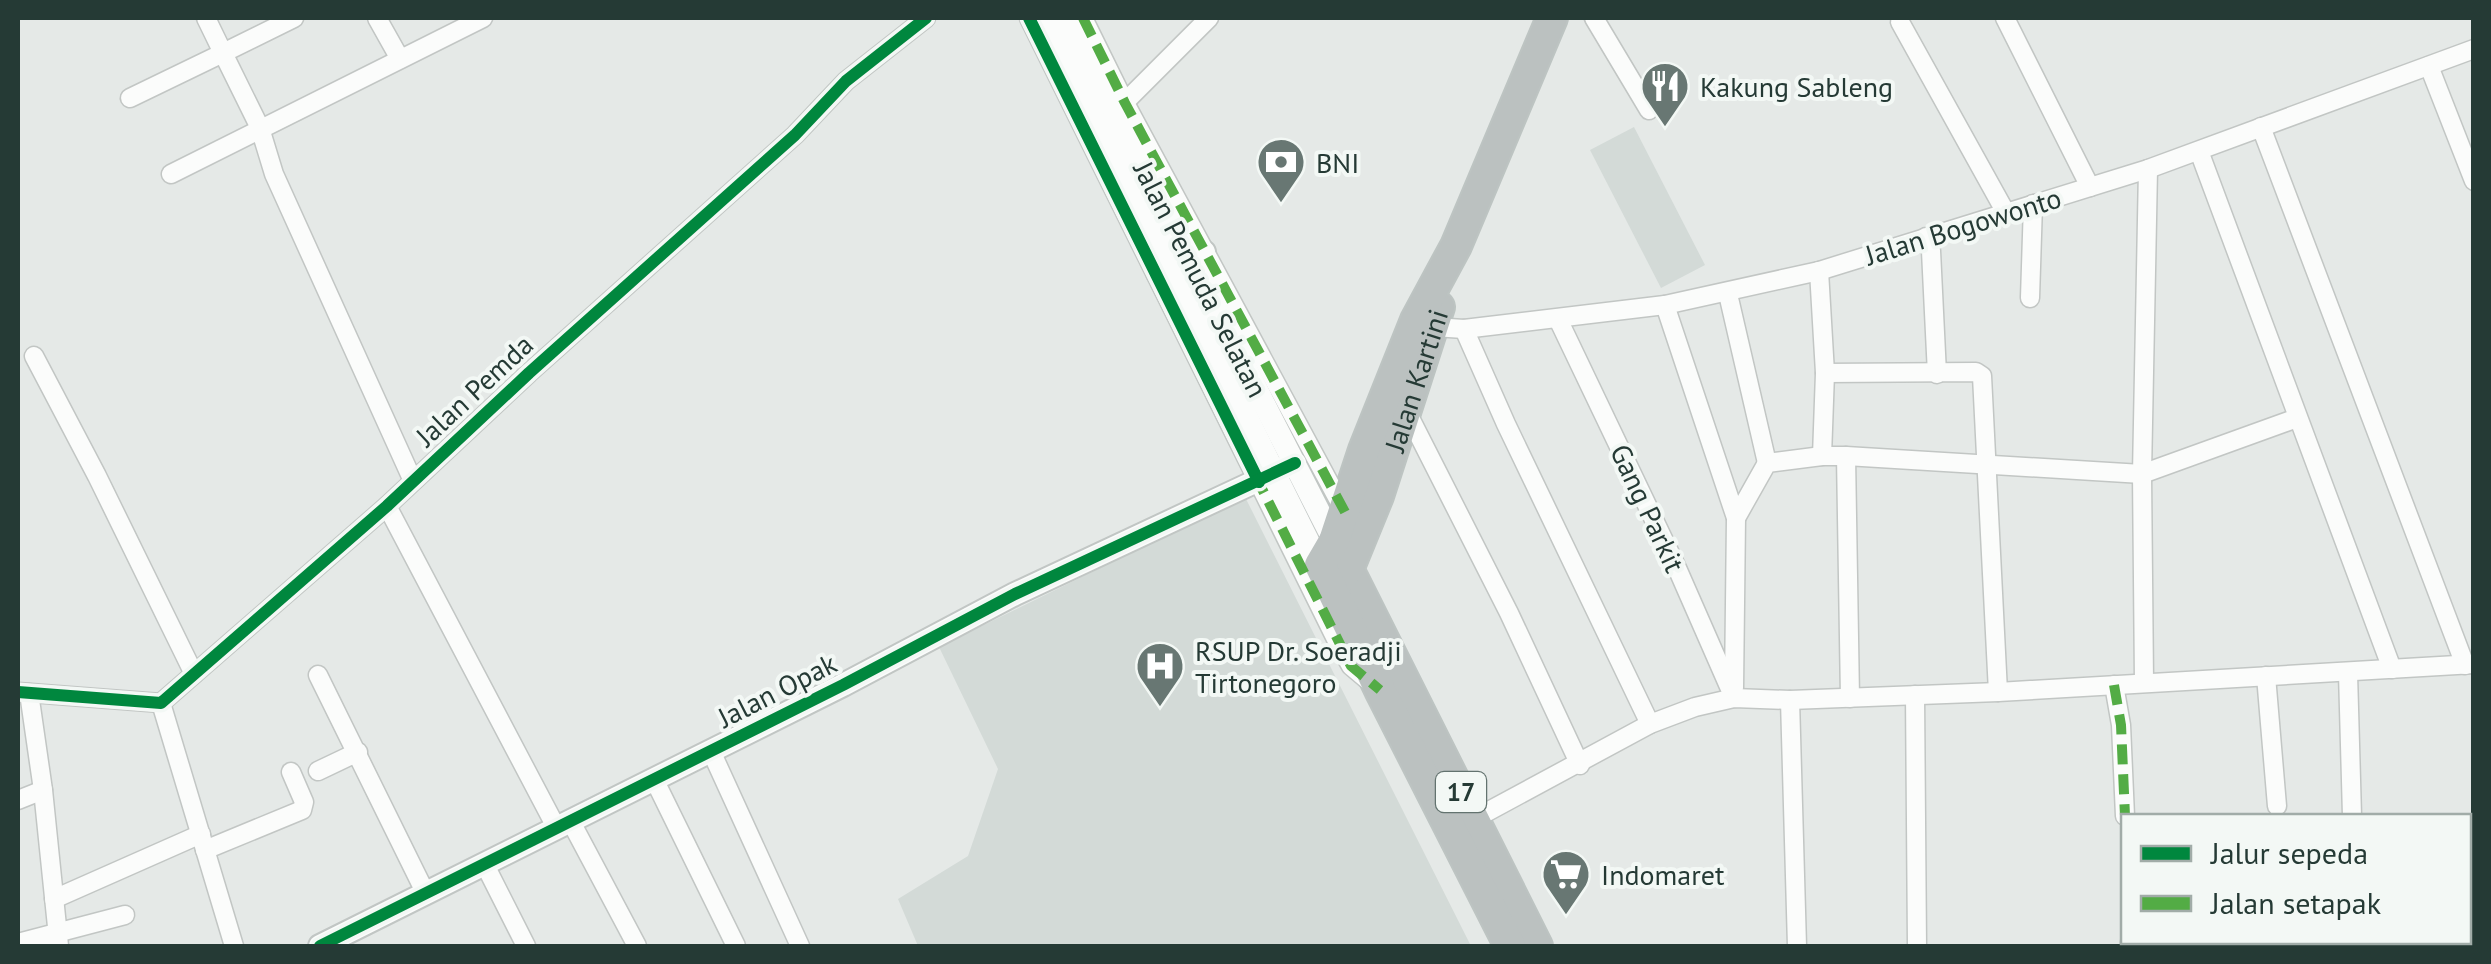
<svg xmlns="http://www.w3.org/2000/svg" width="2491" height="964" viewBox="0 0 2491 964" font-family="'PT Sans',sans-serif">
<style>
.built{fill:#d3dad7}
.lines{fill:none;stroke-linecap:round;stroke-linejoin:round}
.street-casing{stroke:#c2c6c4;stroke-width:21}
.secondary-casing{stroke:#c1c6c4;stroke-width:26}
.highway-casing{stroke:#bdc4c2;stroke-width:34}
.street{stroke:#fbfcfb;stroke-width:18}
.secondary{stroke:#fbfcfb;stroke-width:22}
.highway{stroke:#bbc1c0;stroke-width:30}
.quiet{stroke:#53ac45;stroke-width:10;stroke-dasharray:20 10;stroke-linecap:butt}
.cycleway-casing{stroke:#f3f8f5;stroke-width:19}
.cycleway{stroke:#00873e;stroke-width:12}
.labels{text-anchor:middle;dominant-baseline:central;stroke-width:8;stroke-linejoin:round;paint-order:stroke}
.shield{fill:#f3f8f5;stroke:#63736f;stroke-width:2.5}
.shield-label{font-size:25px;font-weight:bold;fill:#253a35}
.poi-label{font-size:28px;fill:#253a35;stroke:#f3f8f5;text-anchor:start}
.street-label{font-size:28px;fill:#253a35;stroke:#f3f8f5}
</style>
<rect width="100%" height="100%" fill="#e5e9e7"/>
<g class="built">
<polygon points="1634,127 1705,265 1661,288 1590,150"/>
<polygon points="1245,497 1471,946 918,946 898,899 968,856 998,769 939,647"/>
</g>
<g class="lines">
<g class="street-casing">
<g id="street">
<polyline points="294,18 223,53 260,128 274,174 413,481"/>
<polyline points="377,18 400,59"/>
<polyline points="1029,18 1338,643 1351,666 1370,682"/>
<polyline points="1083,18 1125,103 1345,512"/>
<polyline points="1594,18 1649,110"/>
<polyline points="2005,18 2090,187"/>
<polyline points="1900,22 2006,213"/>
<polyline points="2429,66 2474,181"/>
<polyline points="130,98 223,53 206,18"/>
<polyline points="1118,109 1209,18"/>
<polyline points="2261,127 2465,665"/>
<polyline points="2199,151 2392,669"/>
<polyline points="171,174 483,18"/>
<polyline points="1926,237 1931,251 1937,374"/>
<polyline points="1819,271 1825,373 1822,456"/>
<polyline points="1728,294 1767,463"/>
<polyline points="2030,298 2033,204"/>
<polyline points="1665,305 1736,518 1734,688"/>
<polyline points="1558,319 1677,568 1734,698"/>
<polyline points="1434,327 1464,329 1665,305 1819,271 2148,169 2474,49"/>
<polyline points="1464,329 1506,424 1650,724"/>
<polyline points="34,356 97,476 194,674"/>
<polyline points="1825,373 1976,372 1982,376 1998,692"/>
<polyline points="1407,412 1509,613 1580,765"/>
<polyline points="1846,456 1850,698"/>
<polyline points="387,506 556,827"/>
<polyline points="1736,518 1767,463 1822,456 1846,456 2142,474 2297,418"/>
<polyline points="2348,673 2352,816"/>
<polyline points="318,675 425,892"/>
<polyline points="2266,676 2277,806"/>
<polyline points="2144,682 2142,474 2148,169"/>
<polyline points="2114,685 2121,725 2125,816"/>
<polyline points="18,692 161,703 387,506 529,373 795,135 846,81 926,18"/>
<polyline points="29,693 43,790 59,946"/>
<polyline points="1915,695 1917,946"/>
<polyline points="1790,700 1797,946"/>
<polyline points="161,703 234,946"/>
<polyline points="711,751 800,946"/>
<polyline points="318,771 358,752"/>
<polyline points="654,779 736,946"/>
<polyline points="18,800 43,790"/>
<polyline points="1474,819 1650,724 1695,707 1734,698 1790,700 1998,692 2474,664"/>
<polyline points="570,820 637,946"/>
<polyline points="205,850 302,810 304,802 291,772"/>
<polyline points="484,863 526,946"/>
<polyline points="54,899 201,834"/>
<polyline points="2130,942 2130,946"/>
<polyline points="2356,942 2356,946"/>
<polyline points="18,943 125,915"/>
</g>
</g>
<g class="secondary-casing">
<g id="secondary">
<polyline points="1049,18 1320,565"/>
<polyline points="1067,18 1334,541"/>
<polyline points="1158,273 1204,252"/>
<polyline points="320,946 843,685 1015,594 1295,463"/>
</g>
</g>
<g class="highway-casing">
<g id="highway">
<polyline points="1334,541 1537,946"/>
<path id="s1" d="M1341,578L1349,567L1378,496L1439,307"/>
<polyline points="1510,946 1380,690 1320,565 1334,541 1364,450 1416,320 1456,246 1552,18"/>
</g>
</g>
<use href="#street" class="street"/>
<use href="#secondary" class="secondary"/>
<use href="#highway" class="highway"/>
<g class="quiet">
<polyline points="1083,18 1125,103 1345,512"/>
<polyline points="1255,475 1351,666 1380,690"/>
<polyline points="2114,685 2121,725 2125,816"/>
<polyline points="2130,942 2130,946"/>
</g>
<g class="cycleway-casing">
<g id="cycleway">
<polyline points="1029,18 1259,482"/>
<polyline points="18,692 161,703 387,506 529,373 795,135 846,81 926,18"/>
<polyline points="320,946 843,685 1015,594 1295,463"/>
</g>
</g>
<use href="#cycleway" class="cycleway"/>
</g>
<defs>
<g id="restaurant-pin" transform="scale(2.5)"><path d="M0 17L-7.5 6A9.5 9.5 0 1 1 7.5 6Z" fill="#687773" stroke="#f3f8f5"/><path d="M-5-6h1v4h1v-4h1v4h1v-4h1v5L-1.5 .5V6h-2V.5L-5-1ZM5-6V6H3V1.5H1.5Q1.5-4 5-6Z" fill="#fff"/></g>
<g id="bank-pin" transform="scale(2.5)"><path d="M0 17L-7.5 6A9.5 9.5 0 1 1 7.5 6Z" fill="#687773" stroke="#f3f8f5"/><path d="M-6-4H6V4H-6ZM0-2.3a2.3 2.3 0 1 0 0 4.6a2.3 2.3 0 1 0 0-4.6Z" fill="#fff"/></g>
<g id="hospital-pin" transform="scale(2.5)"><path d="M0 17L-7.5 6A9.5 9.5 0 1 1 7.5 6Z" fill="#687773" stroke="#f3f8f5"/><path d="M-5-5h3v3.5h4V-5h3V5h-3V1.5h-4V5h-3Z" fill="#fff"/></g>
<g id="supermarket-pin" transform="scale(2.5)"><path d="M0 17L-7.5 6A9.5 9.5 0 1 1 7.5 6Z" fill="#687773" stroke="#f3f8f5"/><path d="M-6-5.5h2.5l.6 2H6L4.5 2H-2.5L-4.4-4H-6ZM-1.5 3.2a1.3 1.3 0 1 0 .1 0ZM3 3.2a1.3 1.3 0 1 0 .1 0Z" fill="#fff"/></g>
</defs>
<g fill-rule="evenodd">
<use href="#restaurant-pin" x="1665" y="86"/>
<use href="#bank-pin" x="1281" y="162"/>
<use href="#hospital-pin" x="1160" y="666"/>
<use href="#supermarket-pin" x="1566" y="874"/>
</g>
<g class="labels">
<rect class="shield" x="1436" y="772" width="50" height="40" rx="8"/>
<g class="shield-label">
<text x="1461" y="792">17</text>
</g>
<g class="poi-label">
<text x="1700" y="86">Kakung Sableng</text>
<text x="1316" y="162">BNI</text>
<text x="1195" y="650">RSUP Dr. Soeradji<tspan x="1195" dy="32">Tirtonegoro</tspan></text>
<text x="1601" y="874">Indomaret</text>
</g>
<g class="street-label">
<text transform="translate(1963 226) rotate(-17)">Jalan Bogowonto</text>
<text transform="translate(1201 279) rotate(63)">Jalan Pemuda Selatan</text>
<text stroke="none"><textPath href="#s1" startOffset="212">Jalan Kartini</textPath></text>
<text transform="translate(474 390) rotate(-43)">Jalan Pemda</text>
<text transform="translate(1648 508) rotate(65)">Gang Parkit</text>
<text transform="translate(777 690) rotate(-27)">Jalan Opak</text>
</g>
</g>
<rect width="2491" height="964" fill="none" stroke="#253a35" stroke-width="40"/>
<rect x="2121" y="814" width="350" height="130" fill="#f3f8f5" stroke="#a1aca8" stroke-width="2.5"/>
<rect x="2141" y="846" width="50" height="15" fill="#00873e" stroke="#a1aca8" stroke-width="2.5"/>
<text x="2211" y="864" font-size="30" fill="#253a35">Jalur sepeda</text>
<rect x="2141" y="896" width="50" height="15" fill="#53ac45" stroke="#a1aca8" stroke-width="2.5"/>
<text x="2211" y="914" font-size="30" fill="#253a35">Jalan setapak</text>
</svg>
